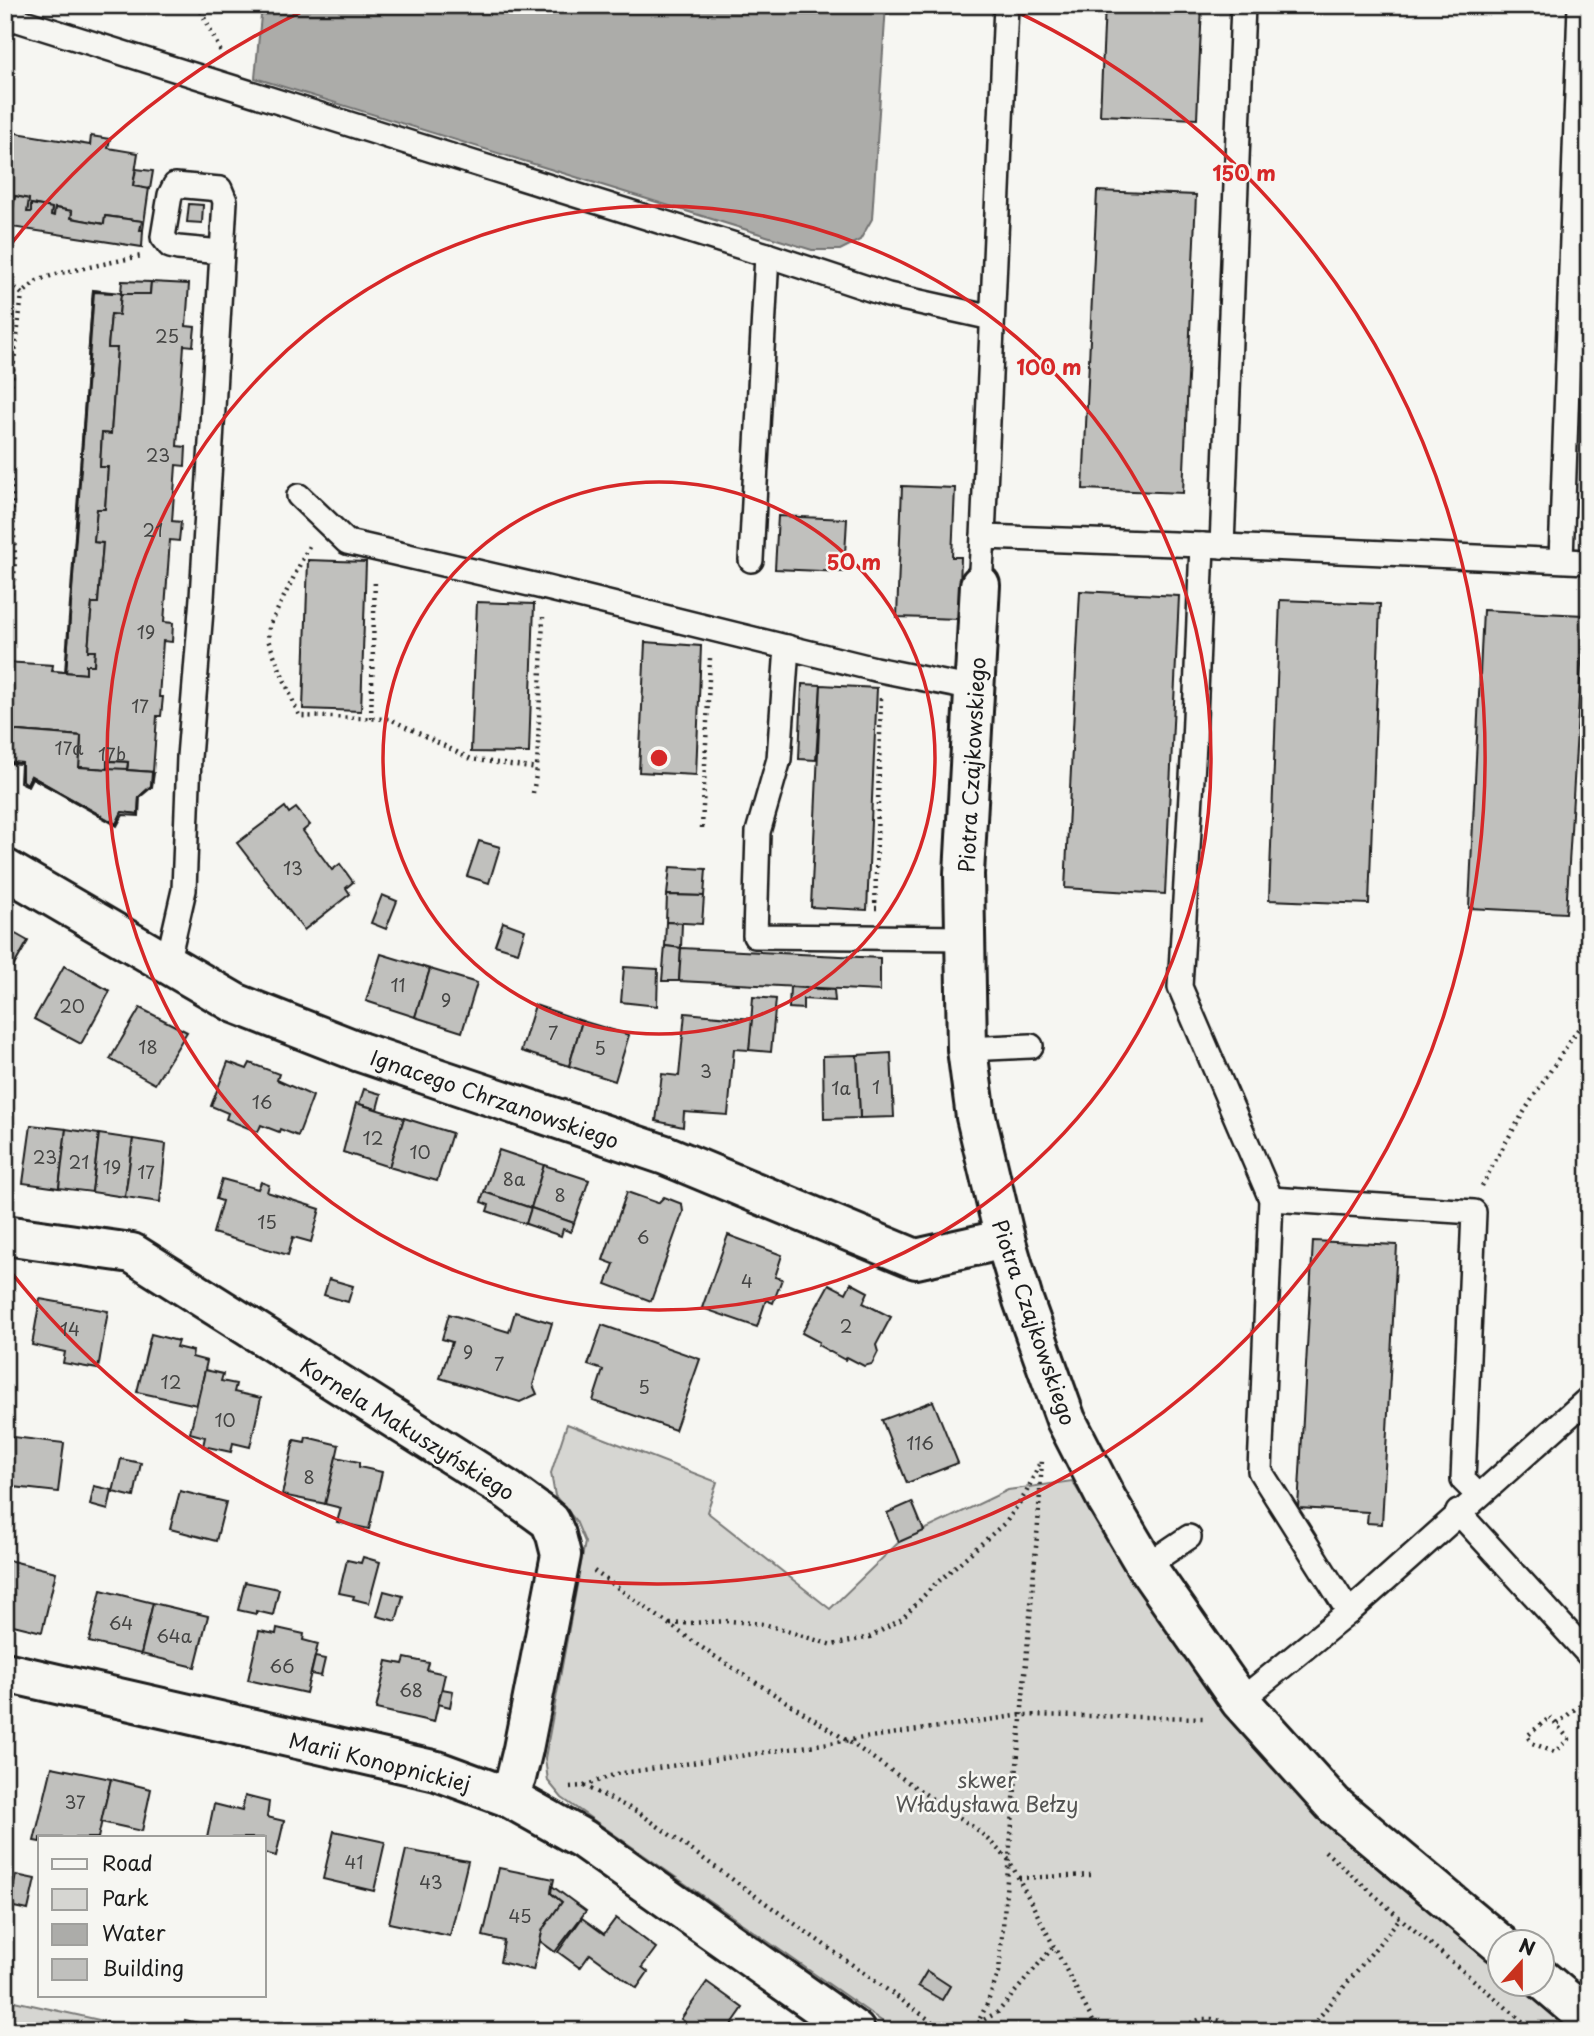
<svg xmlns="http://www.w3.org/2000/svg" width="1594" height="2036" viewBox="0 0 1594 2036" font-family="'Playpen Sans',sans-serif">
<style>
.green{fill:#d6d6d2;stroke:#797977;stroke-width:2}
.water{fill:#acaca9;stroke:#727271;stroke-width:2}
.building{fill:#c0c0bd;stroke:#1c1c1c;stroke-width:2}
.lines{fill:none;stroke-linecap:round;stroke-linejoin:round}
.lane-casing{stroke:#1c1c1c;stroke-width:28}
.street-casing{stroke:#1c1c1c;stroke-width:44}
.path{stroke:#1c1c1c;stroke-width:4.5;stroke-dasharray:2 5;stroke-linecap:butt}
.lane{stroke:#f6f6f2;stroke-width:23}
.street{stroke:#f6f6f2;stroke-width:38}
.ring{fill:none;stroke:#d62828;stroke-width:3.5}
.labels{text-anchor:middle;dominant-baseline:central;stroke-width:5;stroke-linejoin:round;paint-order:stroke}
.number-label{font-size:18px;fill:#454544}
.street-label{font-size:21px;fill:#1c1c1c;stroke:#f6f6f2}
.park-label{font-size:21px;fill:#545453;stroke:#f6f6f2}
.centre{fill:#d62828;stroke:#f6f6f2;stroke-width:3.5}
.ring-label{font-size:21px;text-anchor:middle;font-weight:bold;fill:#d62828;stroke:#f6f6f2;stroke-width:5;stroke-linejoin:round;paint-order:stroke}
</style>
<rect width="100%" height="100%" fill="#f6f6f2"/>
<filter id="ink" filterUnits="userSpaceOnUse"><feTurbulence type="fractalNoise" baseFrequency=".0143" numOctaves="2"/><feDisplacementMap in="SourceGraphic" scale="14" xChannelSelector="R" yChannelSelector="G"/><feConvolveMatrix kernelMatrix="1 2 1 2 8 2 1 2 1" color-interpolation-filters="sRGB"/></filter>
<g filter="url(#ink)">
<g class="green">
<polygon points="567,1424 717,1482 707,1512 830,1609 899,1542 1008,1490 1072,1481 1166,1630 1248,1741 1310,1803 1499,1965 1500,1983 1522,1984 1577,2031 896,2031 562,1798 548,1781 545,1758 585,1542 576,1521 555,1496 551,1473"/>
<polygon points="5,1999 140,2029 138,2031 5,2031"/>
</g>
<polygon class="water" points="262,5 886,5 872,219 860,240 840,250 812,250 255,78"/>
<g class="building">
<polygon points="1105,5 1202,5 1197,119 1100,115"/>
<polygon points="5,123 11,124 10,132 90,145 91,136 110,139 108,148 138,153 133,186 149,188 143,230 140,230 142,221 105,216 104,224 71,218 72,211 55,208 54,216 51,215 52,208 31,204 31,212 27,212 29,199 15,196 13,209 5,207"/>
<polygon points="136,169 153,171 150,189 133,186"/>
<polygon points="1097,191 1196,195 1183,493 1083,489"/>
<polygon points="15,196 29,199 27,212 31,212 31,204 52,208 51,215 54,216 55,208 72,211 71,218 104,224 105,216 142,221 140,230 143,230 142,247 5,226 5,207 13,209"/>
<polygon points="189,204 203,205 202,223 187,222"/>
<polygon points="122,281 151,282 150,294 121,294 119,315 111,314 108,348 117,348 111,434 102,433 100,467 108,467 105,509 97,509 94,542 103,543 98,603 92,603 88,651 95,651 94,665 86,665 86,674 52,671 66,672 93,290 121,293"/>
<polygon points="151,282 189,284 186,326 195,327 193,346 184,345 177,446 186,447 185,466 176,465 172,521 181,522 179,541 170,540 164,622 173,623 172,642 163,641 159,697 163,697 161,716 157,716 153,772 127,770 128,762 107,761 107,769 79,767 81,736 5,730 5,662 53,665 52,671 86,674 86,665 94,665 95,651 88,651 92,603 98,603 103,543 94,542 97,509 105,509 108,467 100,467 102,433 111,434 117,348 108,348 111,314 119,315 121,294 150,294"/>
<polygon points="93,290 113,293 94,292 66,672 65,672"/>
<polygon points="902,486 955,488 952,557 961,557 959,619 897,617"/>
<polygon points="778,516 847,519 844,572 775,569"/>
<polygon points="308,560 366,562 361,711 303,709"/>
<polygon points="1080,591 1179,596 1165,894 1065,888"/>
<polygon points="1280,600 1380,604 1369,904 1269,900"/>
<polygon points="477,602 534,604 529,753 471,752"/>
<polygon points="1483,610 1584,615 1566,913 1469,908"/>
<polygon points="645,642 701,646 696,775 639,772"/>
<polygon points="802,684 821,685 816,760 799,759"/>
<polygon points="821,685 877,688 867,910 811,907"/>
<polygon points="5,730 81,736 79,762 5,757"/>
<polygon points="5,730 81,736 79,767 107,769 107,761 128,762 127,770 153,772 151,786 139,797 138,814 122,812 116,824 31,776 27,784 22,780 22,763 6,762"/>
<polygon points="5,757 6,762 22,763 22,780 27,784 31,776 116,824 122,812 138,814 139,797 151,786 152,772 154,773 152,787 140,797 139,816 123,815 117,826 32,778 28,786 20,782 21,764 5,763"/>
<polygon points="107,761 128,762 127,769 107,768"/>
<polygon points="285,807 289,813 296,808 310,825 303,831 332,870 340,864 353,882 346,888 350,894 304,930 237,843"/>
<polygon points="479,841 500,847 489,883 467,876"/>
<polygon points="670,867 706,869 704,896 667,895"/>
<polygon points="382,895 397,901 386,929 371,923"/>
<polygon points="667,895 704,896 702,924 666,922"/>
<polygon points="503,922 525,930 518,952 495,945"/>
<polygon points="666,922 682,923 681,948 665,946"/>
<polygon points="5,928 28,941 5,981"/>
<polygon points="665,946 681,948 679,981 662,981"/>
<polygon points="681,948 880,958 880,991 679,981"/>
<polygon points="381,954 430,969 415,1017 366,1001"/>
<polygon points="64,966 110,991 81,1044 34,1019"/>
<polygon points="624,967 658,969 657,1006 621,1002"/>
<polygon points="430,969 477,983 462,1032 415,1017"/>
<polygon points="790,987 834,990 835,1001 803,999 803,1009 789,1008"/>
<polygon points="753,997 776,999 771,1052 749,1050"/>
<polygon points="535,1005 582,1021 569,1066 521,1051"/>
<polygon points="140,1008 187,1032 155,1084 110,1059"/>
<polygon points="685,1013 752,1019 749,1050 734,1049 728,1115 684,1112 683,1127 656,1121 662,1074 679,1076"/>
<polygon points="582,1021 629,1035 615,1081 569,1066"/>
<polygon points="891,1053 894,1117 860,1118 857,1055"/>
<polygon points="857,1055 860,1118 824,1119 823,1056"/>
<polygon points="228,1062 247,1069 250,1063 279,1074 277,1080 313,1096 298,1136 280,1129 279,1132 261,1125 258,1132 226,1119 228,1113 211,1106"/>
<polygon points="364,1089 381,1094 377,1109 359,1104"/>
<polygon points="356,1103 404,1118 389,1167 343,1152"/>
<polygon points="404,1118 452,1133 437,1181 389,1167"/>
<polygon points="31,1125 66,1129 59,1188 23,1183"/>
<polygon points="66,1129 99,1134 92,1192 59,1188"/>
<polygon points="99,1134 133,1139 125,1197 92,1192"/>
<polygon points="133,1139 166,1144 160,1202 125,1197"/>
<polygon points="499,1150 544,1165 531,1208 484,1192"/>
<polygon points="544,1165 589,1180 574,1223 531,1208"/>
<polygon points="222,1179 258,1189 261,1182 269,1185 267,1192 320,1209 311,1242 293,1237 288,1255 213,1233 222,1201 216,1199"/>
<polygon points="484,1192 531,1208 526,1224 487,1211 489,1205 481,1202"/>
<polygon points="627,1192 658,1203 664,1197 682,1204 683,1212 651,1301 606,1284 614,1264 603,1260"/>
<polygon points="531,1208 574,1223 571,1232 563,1229 561,1236 526,1224"/>
<polygon points="728,1235 782,1255 775,1277 782,1279 773,1303 766,1300 757,1327 702,1308"/>
<polygon points="1313,1241 1397,1245 1382,1524 1367,1523 1368,1512 1298,1508"/>
<polygon points="329,1279 353,1286 348,1302 324,1295"/>
<polygon points="851,1283 868,1292 863,1303 891,1317 876,1345 878,1352 872,1364 864,1366 847,1357 845,1360 818,1345 819,1342 802,1333 829,1284 846,1293"/>
<polygon points="40,1299 108,1311 98,1369 63,1363 65,1352 32,1345"/>
<polygon points="515,1312 552,1323 533,1385 537,1394 520,1402 440,1378 452,1342 442,1339 449,1314 509,1332"/>
<polygon points="602,1325 700,1359 675,1430 593,1401 603,1370 588,1365"/>
<polygon points="151,1334 178,1341 176,1347 193,1351 192,1357 207,1361 197,1405 137,1392"/>
<polygon points="205,1370 223,1374 221,1381 236,1384 234,1392 261,1398 250,1447 233,1443 231,1452 203,1446 205,1437 190,1433"/>
<polygon points="933,1401 958,1463 907,1483 882,1420"/>
<polygon points="5,1436 64,1443 58,1492 5,1486"/>
<polygon points="306,1437 339,1445 326,1504 282,1495 294,1440 305,1442"/>
<polygon points="336,1457 359,1462 359,1467 382,1472 369,1529 337,1522 341,1508 325,1504"/>
<polygon points="121,1459 141,1463 134,1497 113,1492"/>
<polygon points="94,1486 112,1490 108,1510 90,1505"/>
<polygon points="180,1491 226,1502 216,1541 170,1529"/>
<polygon points="912,1502 924,1531 899,1542 887,1513"/>
<polygon points="363,1557 380,1562 369,1603 353,1599 354,1596 339,1593 347,1560 361,1563"/>
<polygon points="8,1560 56,1572 42,1632 5,1623 5,1573"/>
<polygon points="245,1582 279,1589 273,1615 256,1611 256,1614 238,1610"/>
<polygon points="101,1590 153,1603 141,1654 89,1642"/>
<polygon points="384,1591 403,1596 396,1621 377,1616"/>
<polygon points="153,1603 208,1616 195,1667 141,1654"/>
<polygon points="277,1628 304,1634 303,1640 318,1644 306,1693 248,1680 259,1631 276,1634"/>
<polygon points="315,1657 325,1659 321,1676 311,1674"/>
<polygon points="405,1658 429,1663 427,1670 445,1674 434,1722 376,1709 387,1661 403,1664"/>
<polygon points="442,1689 453,1691 450,1707 438,1704"/>
<polygon points="52,1767 111,1779 98,1838 40,1838 40,1842 34,1841"/>
<polygon points="111,1779 151,1789 142,1831 101,1822"/>
<polygon points="245,1796 269,1802 267,1817 284,1821 276,1856 264,1853 264,1838 207,1838 214,1804 242,1811"/>
<polygon points="334,1831 385,1842 374,1891 323,1879"/>
<polygon points="406,1850 468,1861 450,1936 389,1923"/>
<polygon points="499,1868 554,1879 551,1893 562,1902 543,1929 533,1970 500,1962 504,1941 483,1936"/>
<polygon points="16,1875 35,1879 28,1910 9,1906"/>
<polygon points="552,1886 586,1911 555,1952 540,1941 543,1929 562,1902 551,1893"/>
<polygon points="582,1918 604,1934 616,1918 656,1948 642,1967 648,1972 637,1988 590,1954 580,1968 558,1952"/>
<polygon points="927,1971 950,1986 942,2000 918,1986"/>
<polygon points="707,1982 743,2008 727,2031 679,2031 685,2022 681,2019"/>
<polygon points="185,2020 208,2025 207,2031 182,2031"/>
</g>
<g class="lines">
<g class="lane-casing">
<g id="lane">
<polyline points="5,16 767,255 888,295 992,318"/>
<polyline points="299,496 347,542 547,588 875,669 974,689"/>
<polyline points="983,537 1006,5"/>
<polyline points="1202,545 1194,743 1180,987 1271,1199 1260,1471 1349,1612"/>
<polyline points="1222,546 1243,5"/>
<polyline points="751,560 767,255"/>
<polyline points="1561,560 1580,5"/>
<polyline points="980,585 983,537 1202,545 1589,562"/>
<polyline points="787,647 779,759 758,832 755,936 965,938"/>
<polyline points="167,964 184,890 189,757 202,598 225,201 220,189 175,185 170,195 163,237 170,246 178,248 221,252"/>
<polyline points="967,1049 1031,1046"/>
<polyline points="1271,1199 1474,1212 1463,1480 1478,1495"/>
<polyline points="1458,1512 1589,1655"/>
<polyline points="1146,1566 1189,1537"/>
<polyline points="1240,1701 1349,1612 1589,1398"/>
</g>
</g>
<g class="street-casing">
<g id="street">
<polyline points="980,585 964,874 967,1049 976,1117 1005,1239 1023,1300 1066,1420 1107,1500 1146,1566 1240,1701 1333,1804 1500,1944"/>
<polyline points="5,869 235,1003 360,1052 665,1155 916,1259 1005,1239"/>
<polyline points="5,1235 132,1253 509,1491 550,1521 556,1535 561,1555 523,1749 516,1778 508,1797"/>
<polyline points="5,1672 437,1771 508,1797 583,1839 855,2031"/>
<polyline points="1542,1979 1589,2019"/>
</g>
</g>
<g class="path">
<polyline points="198,5 221,52"/>
<polyline points="5,278 22,294 37,281 56,274 141,256"/>
<polyline points="309,546 269,627 268,640 299,716 390,719 471,759 537,769"/>
<polyline points="5,614 14,582 15,556 9,436 10,395 22,294"/>
<polyline points="371,718 375,579"/>
<polyline points="533,793 537,769 543,617"/>
<polyline points="702,828 710,658"/>
<polyline points="877,908 875,908 881,698"/>
<path d="M1482,1186C1511,1129 1546,1077 1581,1025L1589,1019"/>
<polyline points="594,1571 711,1654 848,1741 979,1831 1009,1860 1098,2031"/>
<polyline points="670,1624 729,1621 764,1624 832,1645 870,1637 902,1619 932,1587 1007,1521 1026,1493 1040,1462"/>
<polygon points="1550,1717 1569,1739 1554,1752 1532,1743 1527,1736"/>
<polyline points="1557,1724 1589,1697"/>
<polyline points="584,1786 616,1774 1022,1715 1206,1718"/>
<polyline points="570,1787 584,1786 638,1812 945,2031"/>
<polyline points="1325,1851 1400,1918 1534,2031"/>
<polyline points="1019,1878 1091,1875"/>
<polyline points="978,2023 998,2012 1054,1946"/>
<polyline points="978,2024 991,2031"/>
<polyline points="974,2031 987,2004 999,1972 1038,1524 1042,1460"/>
<polyline points="1171,2031 1201,2019 1212,2019 1268,2031"/>
<polyline points="1308,2031 1400,1918"/>
</g>
<use href="#lane" class="lane"/>
<use href="#street" class="street"/>
</g>
</g>
<g class="ring">
<circle cx="659" cy="758" r="276"/>
<circle cx="659" cy="758" r="552"/>
<path d="M7 249A827 827 0 0 1 316 5M1002 5A827 827 0 1 1 7 1267"/>
</g>
<g class="labels">
<g class="number-label">
<text x="167" y="335">25</text>
<text x="158" y="454">23</text>
<text x="153" y="529">21</text>
<text x="146" y="631">19</text>
<text x="140" y="705">17</text>
<text x="69" y="747">17a</text>
<text x="112" y="753">17b</text>
<text x="293" y="867">13</text>
<text x="398" y="984">11</text>
<text x="446" y="999">9</text>
<text x="72" y="1005">20</text>
<text x="553" y="1032">7</text>
<text x="148" y="1046">18</text>
<text x="600" y="1047">5</text>
<text x="706" y="1070">3</text>
<text x="876" y="1086">1</text>
<text x="841" y="1087">1a</text>
<text x="262" y="1101">16</text>
<text x="373" y="1137">12</text>
<text x="420" y="1151">10</text>
<text x="45" y="1156">23</text>
<text x="79" y="1161">21</text>
<text x="112" y="1166">19</text>
<text x="146" y="1171">17</text>
<text x="514" y="1178">8a</text>
<text x="560" y="1194">8</text>
<text x="267" y="1221">15</text>
<text x="643" y="1236">6</text>
<text x="747" y="1280">4</text>
<text x="846" y="1325">2</text>
<text x="70" y="1328">14</text>
<text x="468" y="1351">9</text>
<text x="499" y="1363">7</text>
<text x="171" y="1381">12</text>
<text x="644" y="1386">5</text>
<text x="225" y="1419">10</text>
<text x="920" y="1442">116</text>
<text x="309" y="1476">8</text>
<text x="121" y="1622">64</text>
<text x="174" y="1635">64a</text>
<text x="282" y="1665">66</text>
<text x="411" y="1689">68</text>
<text x="75" y="1801">37</text>
<text x="354" y="1861">41</text>
<text x="431" y="1881">43</text>
<text x="520" y="1915">45</text>
</g>
<g class="street-label">
<text transform="translate(971 765) rotate(-87)">Piotra Czajkowskiego</text>
<text transform="translate(495 1098) rotate(19)">Ignacego Chrzanowskiego</text>
<text transform="translate(1035 1322) rotate(71)">Piotra Czajkowskiego</text>
<text transform="translate(408 1428) rotate(32)">Kornela Makuszyńskiego</text>
<text transform="translate(380 1761) rotate(14)">Marii Konopnickiej</text>
</g>
<g class="park-label">
<text x="987" y="1779">skwer<tspan x="987" dy="24">Władysława Bełzy</tspan></text>
</g>
</g>
<circle cx="659" cy="758" r="10" class="centre"/>
<g class="ring-label">
<text x="1244" y="181">150 m</text>
<text x="1049" y="375">100 m</text>
<text x="854" y="570">50 m</text>
</g>
<rect width="1594" height="2036" fill="none" stroke="#f6f6f2" stroke-width="28"/>
<rect x="14" y="14" width="1566" height="2008" fill="none" stroke="#1c1c1c" stroke-width="2.5" filter="url(#ink)"/>
<rect x="38" y="1836" width="228" height="161" fill="#f6f6f2" stroke="#9f9f9c" stroke-width="2"/>
<rect x="52" y="1859" width="35" height="10" fill="#f6f6f2" stroke="#9f9f9c" stroke-width="2"/>
<text x="102" y="1871" font-size="21" fill="#1c1c1c">Road</text>
<rect x="52" y="1889" width="35" height="21" fill="#d6d6d2" stroke="#9f9f9c" stroke-width="2"/>
<text x="102" y="1906" font-size="21" fill="#1c1c1c">Park</text>
<rect x="52" y="1924" width="35" height="21" fill="#acaca9" stroke="#9f9f9c" stroke-width="2"/>
<text x="102" y="1941" font-size="21" fill="#1c1c1c">Water</text>
<rect x="52" y="1959" width="35" height="21" fill="#c0c0bd" stroke="#9f9f9c" stroke-width="2"/>
<text x="102" y="1976" font-size="21" fill="#1c1c1c">Building</text>
<g transform="translate(1521 1963) rotate(21)"><circle r="33" fill="#f6f6f2" stroke="#9f9f9c" stroke-width="2"/>
<path d="M0-5L12 26L0 18L-12 26Z" fill="#c8321e"/>
<text y="-10" font-size="19" font-weight="bold" text-anchor="middle" fill="#1c1c1c">N</text>
</g>
</svg>
